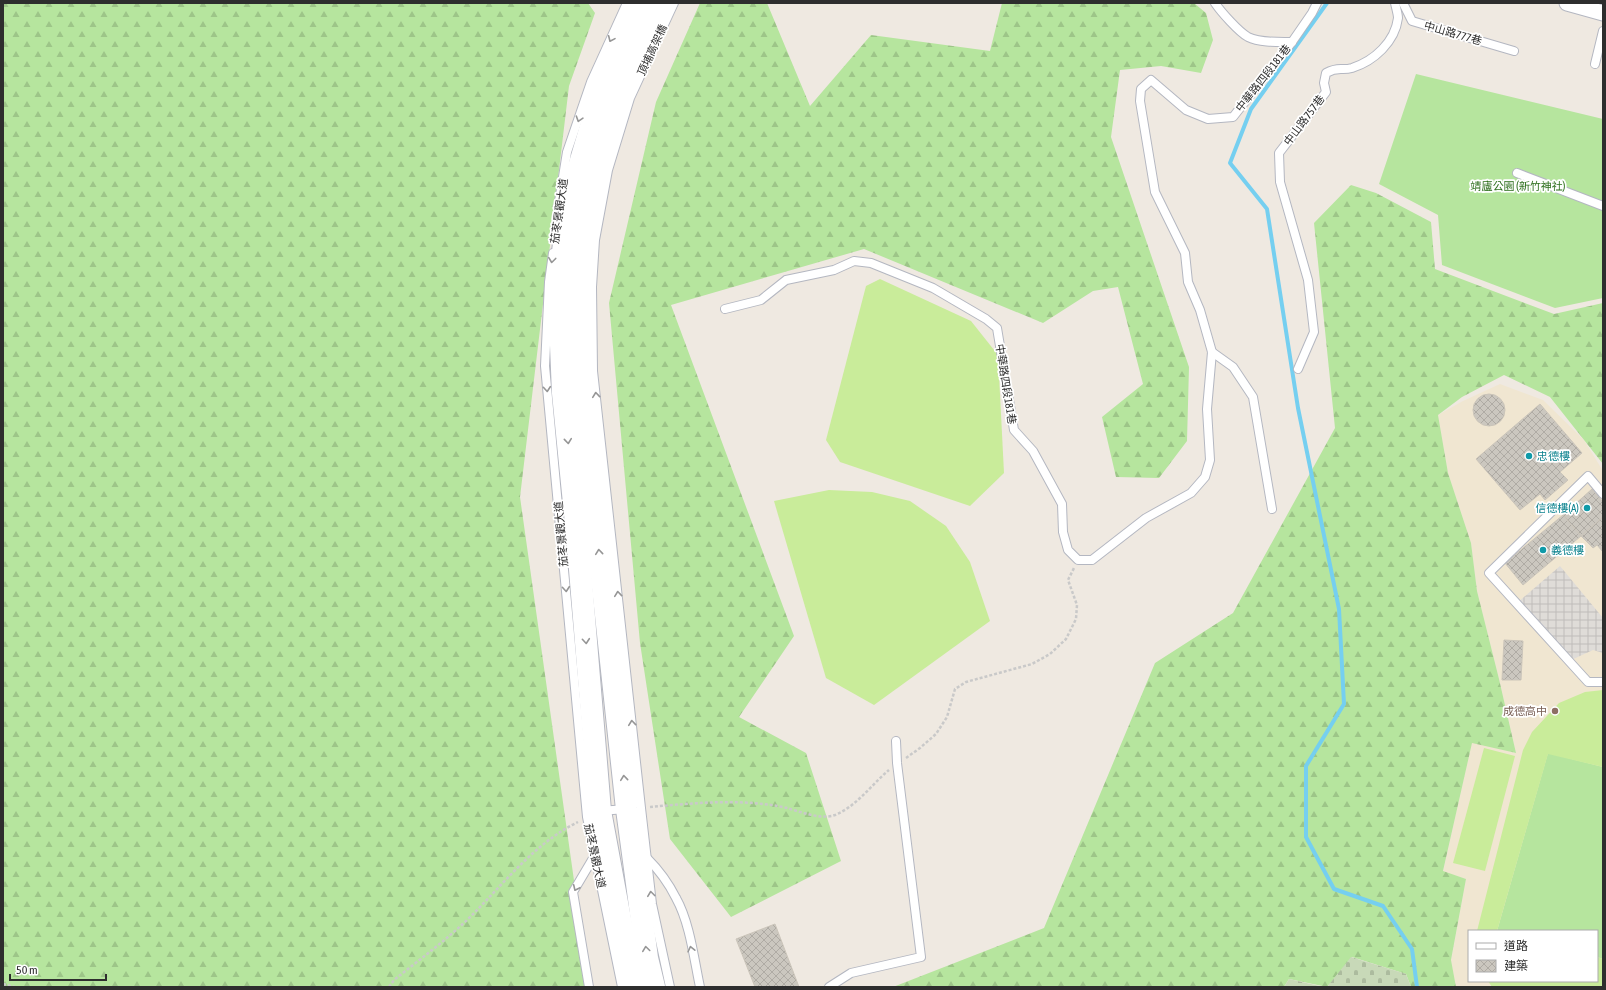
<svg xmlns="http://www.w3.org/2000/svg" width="1606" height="990" viewBox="0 0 1606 990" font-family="'Asap Condensed','Noto Sans TC',sans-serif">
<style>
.education{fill:#f0e6d1;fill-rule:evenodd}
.grass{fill:#b6e59e}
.forest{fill:url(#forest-firs)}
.cemetery{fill:url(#cemetery-stones)}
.pitch{fill:#c9ec9a}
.plaza{fill:url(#plaza-grid)}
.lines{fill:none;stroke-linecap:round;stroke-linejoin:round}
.stream{stroke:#75cff0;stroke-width:4}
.building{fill:url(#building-cross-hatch);stroke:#cbc5ba}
.lane-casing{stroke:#b4b7c1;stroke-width:10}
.street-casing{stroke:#b4b7c1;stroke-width:17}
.secondary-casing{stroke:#b4b7c1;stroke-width:24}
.path{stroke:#c9c9c9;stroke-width:2.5;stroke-dasharray:3 2;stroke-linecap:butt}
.lane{stroke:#fff;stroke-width:8}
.street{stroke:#fff;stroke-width:15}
.secondary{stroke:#fff;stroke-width:22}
.oneway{stroke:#969696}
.culture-dot{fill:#0f9aa8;stroke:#fff;stroke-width:1.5}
.education-dot{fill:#8d6e63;stroke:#fff;stroke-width:1.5}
.labels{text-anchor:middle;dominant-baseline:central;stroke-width:3.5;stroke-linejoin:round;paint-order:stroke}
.street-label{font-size:11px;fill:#2e2e2e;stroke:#fff}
.park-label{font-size:11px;fill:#2c6e1b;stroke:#fff}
.culture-label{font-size:11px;fill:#0d838f;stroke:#fff;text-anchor:start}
.education-label{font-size:11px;fill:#785e54;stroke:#fff;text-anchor:end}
</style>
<defs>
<pattern id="forest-firs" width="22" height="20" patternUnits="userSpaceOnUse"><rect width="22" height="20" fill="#b6e59e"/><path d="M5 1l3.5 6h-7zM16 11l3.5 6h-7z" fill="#9dc588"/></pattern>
<pattern id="cemetery-stones" width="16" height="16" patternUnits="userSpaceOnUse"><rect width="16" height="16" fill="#c8d9b8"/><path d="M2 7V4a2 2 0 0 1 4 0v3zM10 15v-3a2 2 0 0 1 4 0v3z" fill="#acbb9e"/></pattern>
<pattern id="plaza-grid" width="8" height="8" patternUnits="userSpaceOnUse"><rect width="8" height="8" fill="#dfdcd8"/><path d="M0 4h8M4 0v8" fill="none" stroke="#c0bdba"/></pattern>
<pattern id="building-cross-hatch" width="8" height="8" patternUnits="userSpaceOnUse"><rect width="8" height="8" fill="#cbc7bf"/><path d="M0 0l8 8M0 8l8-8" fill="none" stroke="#afaba4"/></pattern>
</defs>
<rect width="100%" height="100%" fill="#efe9e1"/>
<path class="education" d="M1500,384L1543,400L1584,440L1603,471V987H1456L1451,961L1466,879L1443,872L1472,742L1516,753L1499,679L1477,591L1471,543L1448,473L1438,415L1463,401ZM1469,931H1597V981H1469Z"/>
<g class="grass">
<polygon points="1416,74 1603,119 1603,298 1555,308 1442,265 1438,215 1379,184"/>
<polygon points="1548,753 1603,767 1603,959 1597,957 1597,931 1497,931"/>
</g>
<g class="forest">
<polygon points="3,3 588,3 595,13 569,86 520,497 589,987 3,987"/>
<polygon points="700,3 767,3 810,106 871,35 990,51 1002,3 1194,3 1206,13 1213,40 1201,73 1161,66 1120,70 1111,137 1189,367 1187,441 1159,478 1116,477 1102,417 1143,384 1118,287 1093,291 1043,323 864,249 671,305 794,636 739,717 806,753 841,861 731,917 670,839 640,643 609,303 656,102"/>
<polygon points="1351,185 1376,193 1431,222 1435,269 1554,314 1603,303 1603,464 1550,397 1504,375 1462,397 1438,415 1448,473 1471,543 1477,591 1499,679 1516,753 1472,743 1443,871 1466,879 1451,960 1456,987 1411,987 1406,974 1352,957 1327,987 1289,979 1284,987 893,987 1044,928 1155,663 1233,613 1335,428 1314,223"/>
</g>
<g class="cemetery">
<polygon points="1351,957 1406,974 1411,987 1327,987"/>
<polygon points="1289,979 1324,987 1284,987"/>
</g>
<g class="pitch">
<polygon points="880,279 971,321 998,355 1004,473 970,506 840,462 826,440 866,286"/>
<polygon points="829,490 872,492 910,501 946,526 970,562 990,621 874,705 826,678 774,501"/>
<polygon points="1603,690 1603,767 1548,754 1497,931 1477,931 1523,750 1532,732 1559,703 1585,692"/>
<polygon points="1484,748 1515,756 1485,871 1453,863"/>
<polygon points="1597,957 1603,959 1603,987 1492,987 1488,981 1597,981"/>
</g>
<polygon class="plaza" points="1560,566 1603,618 1603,653 1593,650 1569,661 1517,603"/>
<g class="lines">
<polyline class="stream" points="1327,3 1251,109 1230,163 1267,209 1298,408 1339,609 1344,704 1306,766 1306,837 1334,889 1383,906 1412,949 1417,987"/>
</g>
<g class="building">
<circle cx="1489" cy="410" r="16"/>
<polygon points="1540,404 1582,453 1560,472 1568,480 1545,500 1540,494 1520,510 1476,459"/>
<polygon points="1592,489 1603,502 1603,517 1581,536 1563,515"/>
<polygon points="1563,515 1581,536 1523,585 1505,563"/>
<polygon points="1602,518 1603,519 1603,552 1597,545 1593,548 1581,536"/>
<polygon points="1504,640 1523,641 1521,680 1502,680"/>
<polygon points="775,924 799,987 755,987 736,939"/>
</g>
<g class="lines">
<g class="lane-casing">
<g id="lane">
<path d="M1215,3C1221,12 1239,32 1248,37C1260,43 1279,42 1292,42"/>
<polyline points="1403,3 1412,21 1514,51"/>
<polyline points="1595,64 1603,31"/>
<polyline points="1517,173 1603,206"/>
<polyline points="558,208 567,152 591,82 627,3"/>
<polyline points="553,253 549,282 545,366 587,817 622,987"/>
<polyline points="725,309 761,300 786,280 834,270 854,261 871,263 933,288 986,319 997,328 1014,430 1033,451 1062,504 1063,532 1068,550 1078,560 1092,560 1146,518 1191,493 1205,477 1210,460 1207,409 1212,352 1200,310 1188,282 1185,253 1155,192 1140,101 1141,89 1151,80 1186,110 1208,119 1233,117 1292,42 1312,13 1317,3"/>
<polyline points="1212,352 1233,367 1253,397 1272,509"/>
<path d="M1298,369L1314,332L1308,280L1280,182L1279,153L1326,92L1324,83L1326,73C1339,66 1341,71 1352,68C1374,61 1395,42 1398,18C1398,14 1396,8 1395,3"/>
<polyline points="1603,494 1588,476 1489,573 1588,682 1603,682"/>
<polyline points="600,811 626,809"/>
<path d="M647,858C658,869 669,884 676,898C690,923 694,959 700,987"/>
<polyline points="589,987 573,892 595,855"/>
<polyline points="670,987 652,904 641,808 593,371 592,287 595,240 608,170 630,98 674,3"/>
<polyline points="829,987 851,973 921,957 897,763 896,741"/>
</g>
</g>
<g class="street-casing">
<polyline id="street" points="1567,3 1603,13"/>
</g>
<g class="secondary-casing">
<g id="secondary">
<polyline points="634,987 625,946 600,811 577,533 563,393 560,321 563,252 568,210 579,167 603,86 641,3"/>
<polyline points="654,987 647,958 627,809 582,393 578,321 582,257 587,214 596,170 619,93 660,3"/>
</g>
</g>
<g class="path">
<polyline points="906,758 920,748 936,734 947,717 955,689 966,682 1032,664 1050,654 1066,639 1076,619 1077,605 1068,580 1074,568"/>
<path d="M650,807C695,803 743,798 787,808C801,812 821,820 835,815C857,806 871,785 889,770"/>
<polyline points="3,984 15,987"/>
<path d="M389,987L394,980C419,960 445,941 468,919C503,885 533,844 578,822"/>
</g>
<use href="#lane" class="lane"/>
<use href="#street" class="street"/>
<use href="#secondary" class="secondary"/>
</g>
<defs><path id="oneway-chevron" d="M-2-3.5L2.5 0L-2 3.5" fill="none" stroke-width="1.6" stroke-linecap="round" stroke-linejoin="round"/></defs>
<g class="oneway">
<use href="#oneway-chevron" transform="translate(611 39) rotate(114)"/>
<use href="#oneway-chevron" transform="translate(579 119) rotate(108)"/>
<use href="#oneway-chevron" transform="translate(552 260) rotate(97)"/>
<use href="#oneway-chevron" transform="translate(547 389) rotate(85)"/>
<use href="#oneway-chevron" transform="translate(596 395) rotate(-96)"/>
<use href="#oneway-chevron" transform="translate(568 441) rotate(84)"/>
<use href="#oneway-chevron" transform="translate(599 552) rotate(-96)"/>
<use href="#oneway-chevron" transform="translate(566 589) rotate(85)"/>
<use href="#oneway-chevron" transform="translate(618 594) rotate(-96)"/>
<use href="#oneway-chevron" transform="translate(586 641) rotate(85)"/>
<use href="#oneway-chevron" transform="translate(632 723) rotate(-96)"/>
<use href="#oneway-chevron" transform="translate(624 778) rotate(-96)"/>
<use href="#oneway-chevron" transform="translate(576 888) rotate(115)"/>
<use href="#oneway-chevron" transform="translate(651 894) rotate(-97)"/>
<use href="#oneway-chevron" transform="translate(646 949) rotate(-98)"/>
<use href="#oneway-chevron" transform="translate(691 949) rotate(-103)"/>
</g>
<g class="culture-dot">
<circle cx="1529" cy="456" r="4"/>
<circle cx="1587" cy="508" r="4"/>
<circle cx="1543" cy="550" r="4"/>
</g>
<circle class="education-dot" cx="1555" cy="711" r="4"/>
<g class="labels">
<g class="street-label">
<text transform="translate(1453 33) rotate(16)">中山路777巷</text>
<text transform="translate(652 50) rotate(-65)">頂埔高架橋</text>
<text transform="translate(1263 78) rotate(-52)">中華路四段181巷</text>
<text transform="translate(1304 120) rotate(-53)">中山路757巷</text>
<text transform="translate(559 211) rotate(-82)">茄苳景觀大道</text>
<text transform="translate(1006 384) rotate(81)">中華路四段181巷</text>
<text transform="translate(561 534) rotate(-95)">茄苳景觀大道</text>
<text transform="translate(595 856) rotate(78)">茄苳景觀大道</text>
</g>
<g class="park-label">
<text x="1518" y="186">靖廬公園 (新竹神社)</text>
</g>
<g class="culture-label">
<text x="1537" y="456">忠德樓</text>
<text x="1579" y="508" text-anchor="end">信德樓(A)</text>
<text x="1551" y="550">義德樓</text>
</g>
<g class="education-label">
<text x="1547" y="711">成德高中</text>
</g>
</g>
<rect width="1606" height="990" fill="none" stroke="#2e2e2e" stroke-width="8"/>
<rect x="1468" y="930" width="130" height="52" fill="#ffffff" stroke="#ababab"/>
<rect x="1476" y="943" width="20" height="6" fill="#ffffff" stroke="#ababab"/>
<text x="1504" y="950" font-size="12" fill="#2e2e2e">道路</text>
<rect x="1476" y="960" width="20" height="12" fill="url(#building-cross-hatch)" stroke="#ababab"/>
<text x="1504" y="970" font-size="12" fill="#2e2e2e">建築</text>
<path d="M10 974v6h96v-6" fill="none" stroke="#2e2e2e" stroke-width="2"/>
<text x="16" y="974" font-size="12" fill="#2e2e2e" stroke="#ffffff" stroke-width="3" paint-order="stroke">50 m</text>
</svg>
